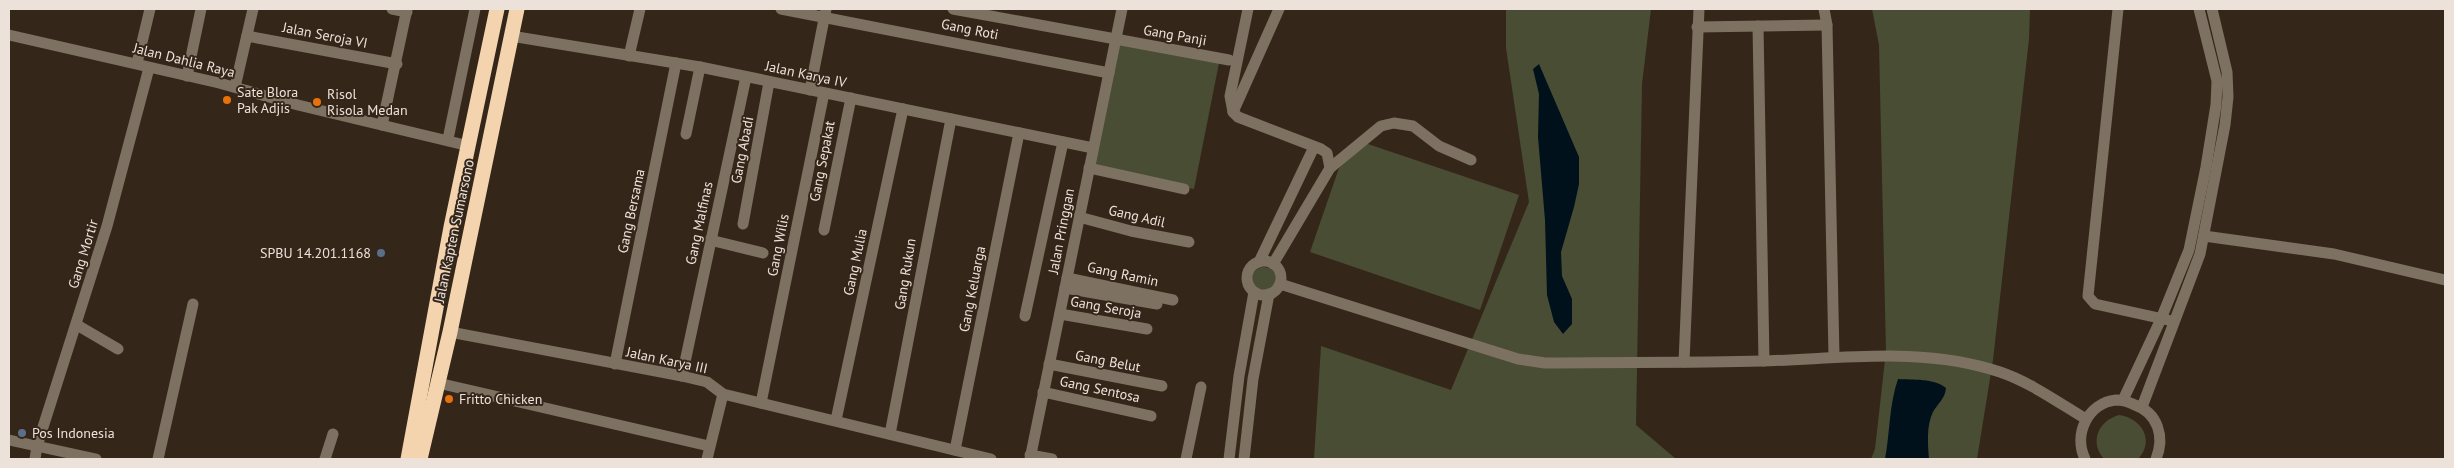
<svg xmlns="http://www.w3.org/2000/svg" width="2454" height="468" viewBox="0 0 2454 468" font-family="'PT Sans',sans-serif">
<style>
.green{fill:#494d33}
.water{fill:#00111c}
.lines{fill:none;stroke-linecap:round;stroke-linejoin:round}
.minor{stroke:#7d7162;stroke-width:11}
.highway{stroke:#f3d4ae;stroke-width:15}
.food-dot{fill:#e8710a;stroke:#35261a;stroke-width:2}
.service-dot{fill:#5c6f8a;stroke:#35261a;stroke-width:2}
.labels{text-anchor:middle;dominant-baseline:central;stroke-width:4;stroke-linejoin:round;paint-order:stroke}
.street-label{font-size:14px;fill:#ece2da;stroke:#35261a}
.poi-label{font-size:14px;fill:#ece2da;stroke:#35261a;text-anchor:start}
</style>
<rect width="100%" height="100%" fill="#35261a"/>
<g class="green">
<polygon points="1506,9 1651,9 1642,84 1636,425 1676,459 1314,459 1321,346 1451,390 1529,202 1506,48"/>
<polygon points="1872,9 2030,9 2029,39 1993,360 1977,459 1871,459 1875,449 1886,351 1879,45"/>
<polygon points="1118,43 1219,63 1194,189 1093,169"/>
<polygon points="1365,143 1519,195 1480,310 1310,252 1339,168"/>
<circle cx="1264" cy="279" r="12"/>
<path d="M2119,415C2142,418 2155,441 2138,459H2104C2089,442 2098,421 2119,415Z"/>
</g>
<g class="water">
<polygon points="1539,64 1579,157 1579,184 1574,207 1561,252 1562,276 1572,299 1572,324 1563,334 1554,322 1547,295 1545,220 1538,137 1539,94 1533,69"/>
<path d="M1898,379C1913,380 1934,378 1946,388C1945,399 1938,403 1933,412C1926,426 1928,445 1929,459H1885C1890,432 1889,405 1898,379Z"/>
</g>
<g class="lines">
<g class="minor">
<polyline points="392,9 407,12"/>
<polyline points="781,9 1109,73"/>
<polyline points="953,9 1229,60"/>
<polyline points="1248,9 1230,96 1233,112 1238,117 1321,149 1327,153 1330,168"/>
<polyline points="1824,9 1827,25 1834,356"/>
<polyline points="2118,9 2088,296 2095,304 2168,320"/>
<polyline points="1758,26 1764,361"/>
<polyline points="1697,27 1827,25"/>
<polyline points="9,35 219,83 298,105 469,146"/>
<polyline points="247,36 397,64"/>
<polyline points="511,36 700,67 1093,148"/>
<polyline points="629,56 640,9"/>
<polyline points="137,63 150,9"/>
<polyline points="187,76 201,9"/>
<polyline points="235,87 253,9"/>
<polyline points="810,90 826,9"/>
<polyline points="1233,112 1279,9"/>
<polyline points="382,125 407,9"/>
<polyline points="686,134 700,67"/>
<polyline points="448,139 475,9"/>
<polyline points="1089,168 1184,189"/>
<polyline points="1079,217 1131,231 1189,242"/>
<polyline points="743,224 769,82"/>
<polyline points="824,230 851,98"/>
<polyline points="2204,236 2334,254 2445,280"/>
<polyline points="710,240 763,253"/>
<circle cx="1264" cy="278" r="17"/>
<polyline points="1259,262 1314,147"/>
<polyline points="1273,264 1330,168 1381,126 1394,123 1413,126 1439,146 1471,160"/>
<polyline points="1067,278 1173,300"/>
<path d="M1280,284L1518,359L1545,363C1617,362 1690,363 1762,361C1840,359 1924,346 2000,372C2030,382 2059,403 2086,419"/>
<polyline points="1065,288 1157,304"/>
<polyline points="1060,314 1147,329"/>
<polyline points="1025,316 1063,142"/>
<polyline points="77,325 118,349"/>
<polyline points="450,332 682,376 707,382 723,394 991,459"/>
<polyline points="1684,362 1699,9"/>
<polyline points="615,364 676,63"/>
<polyline points="1049,364 1162,386"/>
<polyline points="682,376 746,77"/>
<polyline points="438,383 709,446"/>
<polyline points="1043,392 1151,416"/>
<polyline points="2123,400 2161,319 2189,250 2206,167 2216,105 2217,81 2199,9"/>
<polyline points="761,403 824,93"/>
<polyline points="2142,407 2200,254 2225,125 2228,97 2227,72 2212,9"/>
<polyline points="836,420 903,109"/>
<polyline points="890,434 951,119"/>
<polyline points="9,440 96,459"/>
<polyline points="955,450 1019,133"/>
<polyline points="1030,455 1052,459"/>
<polyline points="35,459 37,446 107,226 149,68"/>
<polyline points="158,459 193,304"/>
<polyline points="325,459 333,434"/>
<polyline points="707,459 723,394"/>
<polyline points="1030,459 1122,9"/>
<polyline points="1186,459 1201,387"/>
<polyline points="1229,459 1239,376 1254,292"/>
<polyline points="1244,459 1253,379 1269,294"/>
<path d="M2085,459C2073,434 2088,403 2116,400C2123,400 2129,402 2135,405C2158,413 2165,437 2156,459"/>
</g>
<g class="highway">
<polyline points="408,459 451,227 497,9"/>
<polyline points="420,459 450,332 517,9"/>
</g>
</g>
<g class="food-dot">
<circle cx="227" cy="100" r="5"/>
<circle cx="317" cy="102" r="5"/>
<circle cx="449" cy="399" r="5"/>
</g>
<g class="service-dot">
<circle cx="381" cy="253" r="5"/>
<circle cx="22" cy="433" r="5"/>
</g>
<g class="labels">
<g class="street-label">
<text transform="translate(970 29) rotate(11)">Gang Roti</text>
<text transform="translate(325 35) rotate(11)">Jalan Seroja VI</text>
<text transform="translate(1175 35) rotate(10)">Gang Panji</text>
<text transform="translate(184 60) rotate(14)">Jalan Dahlia Raya</text>
<text transform="translate(806 74) rotate(12)">Jalan Karya IV</text>
<text transform="translate(742 150) rotate(-79)">Gang Abadi</text>
<text transform="translate(822 161) rotate(-79)">Gang Sepakat</text>
<text transform="translate(631 211) rotate(-78)">Gang Bersama</text>
<text transform="translate(1137 216) rotate(13)">Gang Adil</text>
<text transform="translate(699 223) rotate(-78)">Gang Malfinas</text>
<text transform="translate(454 231) rotate(-78)">Jalan Kapten Sumarsono</text>
<text transform="translate(1061 231) rotate(-79)">Jalan Pringgan</text>
<text transform="translate(778 245) rotate(-79)">Gang Wilis</text>
<text transform="translate(83 254) rotate(-73)">Gang Mortir</text>
<text transform="translate(855 262) rotate(-78)">Gang Mulia</text>
<text transform="translate(905 274) rotate(-81)">Gang Rukun</text>
<text transform="translate(1123 274) rotate(12)">Gang Ramin</text>
<text transform="translate(972 289) rotate(-79)">Gang Keluarga</text>
<text transform="translate(1106 307) rotate(10)">Gang Seroja</text>
<text transform="translate(667 360) rotate(12)">Jalan Karya III</text>
<text transform="translate(1108 361) rotate(11)">Gang Belut</text>
<text transform="translate(1100 389) rotate(12)">Gang Sentosa</text>
</g>
<g class="poi-label">
<text x="237" y="92">Sate Blora<tspan x="237" dy="16">Pak Adjis</tspan></text>
<text x="327" y="94">Risol<tspan x="327" dy="16">Risola Medan</tspan></text>
<text x="371" y="253" text-anchor="end">SPBU 14.201.1168</text>
<text x="459" y="399">Fritto Chicken</text>
<text x="32" y="433">Pos Indonesia</text>
</g>
</g>
<rect width="2454" height="468" fill="none" stroke="#ece2da" stroke-width="20"/>
</svg>
